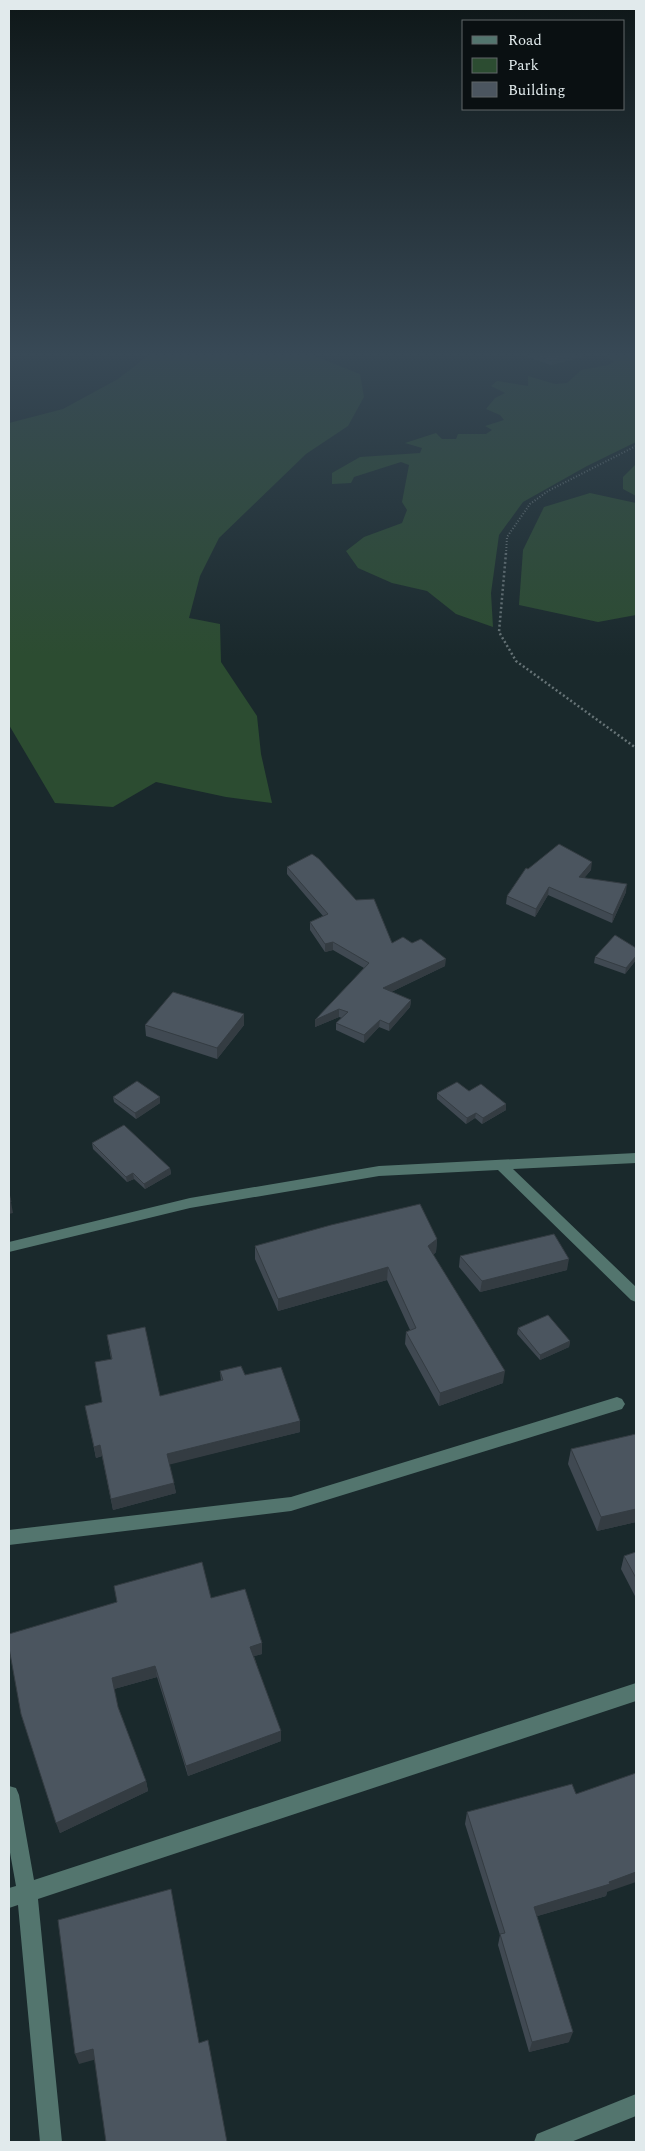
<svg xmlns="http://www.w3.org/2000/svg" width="645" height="2151" viewBox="0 0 645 2151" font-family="Spectral,serif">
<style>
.green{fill:#2c4c31}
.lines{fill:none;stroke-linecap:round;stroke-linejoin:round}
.path-far1{stroke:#667376;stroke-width:2;stroke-dasharray:1 2;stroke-linecap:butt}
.path{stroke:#667376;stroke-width:2.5;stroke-dasharray:2 2.5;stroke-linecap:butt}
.minor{fill:#53756e;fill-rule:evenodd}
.wall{fill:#404952}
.shaded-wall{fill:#343c42}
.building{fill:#4b555f;stroke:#343c42}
</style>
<rect width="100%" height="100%" fill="#1a292c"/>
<g class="green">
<polygon points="149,355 312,355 360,374 364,397 348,426 306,454 219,538 200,576 189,618 220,624 221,662 257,716 261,754 272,803 226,797 156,782 113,807 55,803 9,725 9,423 63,409 118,379"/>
<polygon points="604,355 636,355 636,442 587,466 523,502 499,535 491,593 493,627 456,614 427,591 392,583 358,568 346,551 364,537 402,523 407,510 402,502 409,465 401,462 354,477 351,483 332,484 332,473 360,457 420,453 422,448 405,443 436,433 442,439 456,439 458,434 486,434 492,430 485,426 504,420 500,415 486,409 495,398 505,393 491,386 497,381 528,386 528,376 555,384 567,383 581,370 609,365 614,361"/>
<polygon points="636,464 636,496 623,489 623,477"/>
<polygon points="590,493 636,503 636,615 598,622 519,605 523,550 544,507"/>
</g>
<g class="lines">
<polyline class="path-far1" points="506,554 507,537 530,504 548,491 636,446"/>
<polyline class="path" points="506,553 499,632 516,661 636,748"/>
<g class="minor">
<polygon points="636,1153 636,1163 513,1169 636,1287 636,1302 631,1300 498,1170 379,1176 190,1208 9,1252 9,1242 190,1198 379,1166"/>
<polygon points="617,1397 622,1399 625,1404 622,1409 291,1511 9,1545 9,1530 291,1497"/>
<polygon points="636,1683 636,1701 38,1899 62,2142 40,2142 18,1905 9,1908 9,1888 16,1886 9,1847 9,1786 16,1788 19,1795 34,1880"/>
<polygon points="636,2094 636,2116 571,2142 534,2142 537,2134"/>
</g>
</g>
<g class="wall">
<polygon points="529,355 588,355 551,365 528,357"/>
<polygon points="287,867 392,943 445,966 391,992 411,1000 410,1007 389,1031 379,1027 364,1043 336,1030 336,1023 342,1018 339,1017 315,1027 315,1020 364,968 333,950 325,952 310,930 310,922 323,916 287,874"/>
<polygon points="591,870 584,878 626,892 612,923 548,895 535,917 506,904 507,896"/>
<polygon points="636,948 636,960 625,974 594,963 595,957"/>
<polygon points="145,1025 244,1025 217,1059 146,1036"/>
<polygon points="469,1091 506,1104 506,1110 482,1124 475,1118 466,1124 437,1099 437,1093"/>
<polygon points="113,1097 160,1103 136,1119 114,1102"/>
<polygon points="92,1143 170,1168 171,1174 145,1189 134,1179 127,1182 93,1149"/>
<polygon points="437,1239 436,1252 433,1255 503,1383 439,1406 405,1344 406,1332 410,1330 387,1280 278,1311 255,1259 255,1246"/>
<polygon points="460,1256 567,1270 480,1292 459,1267"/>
<polygon points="518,1328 570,1341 569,1347 540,1360 517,1334"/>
<polygon points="107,1335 160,1396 221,1381 220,1371 245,1375 300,1432 169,1464 176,1493 113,1510 102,1456 96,1458 85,1406 102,1402 111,1359"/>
<polygon points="636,1434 636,1522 597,1531 568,1464 571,1449"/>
<polygon points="636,1552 636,1598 621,1569 624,1556"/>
<polygon points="211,1598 262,1654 254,1656 281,1741 188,1776 157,1677 114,1689 118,1707 146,1781 148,1791 60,1833 21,1714"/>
<polygon points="467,1812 607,1892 606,1896 537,1916 569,2042 529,2052 498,1945 500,1935 465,1824"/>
</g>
<g class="shaded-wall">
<polygon points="573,355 588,355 551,365 552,361"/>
<polygon points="592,862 591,870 578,885 579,877"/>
<polygon points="627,884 626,892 612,923 613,915"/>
<polygon points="549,887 548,895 535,917 536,909"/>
<polygon points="333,942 333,950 325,952 325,944"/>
<polygon points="636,956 636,960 625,974 626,968"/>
<polygon points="446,959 445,966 383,996 383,988"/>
<polygon points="411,1000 410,1007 389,1031 389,1024"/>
<polygon points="339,1009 339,1017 315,1027 315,1020"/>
<polygon points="244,1014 244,1025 217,1059 217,1048"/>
<polygon points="380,1020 379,1027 364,1043 364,1035"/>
<polygon points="160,1097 160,1103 136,1119 135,1113"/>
<polygon points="506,1104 506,1110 482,1124 483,1118"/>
<polygon points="476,1113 475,1118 466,1124 467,1118"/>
<polygon points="170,1168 171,1174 145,1189 144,1184"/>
<polygon points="133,1173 134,1179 127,1182 126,1177"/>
<polygon points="9,1192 13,1213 9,1214"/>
<polygon points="437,1239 436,1252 427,1259 428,1246"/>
<polygon points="569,1259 567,1270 480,1292 482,1281"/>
<polygon points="388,1267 387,1280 278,1311 278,1299"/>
<polygon points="570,1341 569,1347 540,1360 540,1355"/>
<polygon points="505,1371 503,1383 439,1406 440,1393"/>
<polygon points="300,1421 300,1432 168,1465 167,1454"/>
<polygon points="100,1445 102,1456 96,1458 94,1447"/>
<polygon points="174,1483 176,1493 113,1510 111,1499"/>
<polygon points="636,1509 636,1522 597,1531 601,1517"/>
<polygon points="262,1643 262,1654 251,1657 250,1647"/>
<polygon points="155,1666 157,1677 114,1689 112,1678"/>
<polygon points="281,1731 281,1741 188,1776 186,1766"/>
<polygon points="146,1781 148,1791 60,1833 56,1823"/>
<polygon points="636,1872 636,1882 607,1892 606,1896 531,1918 534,1907"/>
<polygon points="573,2032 569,2042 529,2052 532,2042"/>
<polygon points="93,2049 97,2059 79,2064 75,2054"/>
</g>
<g class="building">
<polygon points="534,355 573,355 552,361"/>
<polygon points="559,844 592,862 579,877 627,884 613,915 549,887 536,909 507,896 526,868 528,869"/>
<polygon points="312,854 319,859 356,900 374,899 392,943 403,937 412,943 421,939 446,959 383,988 411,1000 389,1024 380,1020 364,1035 336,1023 348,1012 339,1009 315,1020 369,963 333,942 325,944 310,922 328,914 287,867"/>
<polygon points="615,935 636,948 636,956 626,968 595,957"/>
<polygon points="173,992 244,1014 217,1048 145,1025"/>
<polygon points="137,1081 160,1097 135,1113 113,1097"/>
<polygon points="457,1082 469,1091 481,1084 506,1104 483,1118 476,1113 467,1118 437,1093"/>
<polygon points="124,1125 170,1168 144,1184 133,1173 126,1177 92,1143"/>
<polygon points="9,1193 11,1202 9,1202"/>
<polygon points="420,1204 437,1239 428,1246 505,1371 440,1393 406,1332 416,1328 388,1267 278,1299 255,1246 331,1225"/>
<polygon points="554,1234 569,1259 482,1281 460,1256"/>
<polygon points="548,1315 570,1341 540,1355 518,1328"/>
<polygon points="145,1327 160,1396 223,1380 220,1371 241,1366 245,1375 281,1367 300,1421 167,1454 174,1483 111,1499 100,1445 94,1447 85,1406 102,1402 95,1362 112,1359 107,1335"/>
<polygon points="636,1434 636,1509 601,1517 571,1449"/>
<polygon points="636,1552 636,1578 624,1556"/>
<polygon points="202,1562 211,1598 245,1589 262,1643 250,1647 281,1731 186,1766 155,1666 112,1678 118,1707 146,1781 56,1823 21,1714 9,1648 9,1634 117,1602 114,1586"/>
<polygon points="636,1773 636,1872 609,1882 610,1884 534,1907 573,2032 532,2042 500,1934 505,1933 467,1812 572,1784 576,1794"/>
<polygon points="171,1889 199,2043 208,2040 227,2142 106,2142 93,2049 75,2054 58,1920"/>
</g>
<linearGradient id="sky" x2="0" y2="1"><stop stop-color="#0e1718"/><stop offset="0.54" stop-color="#384956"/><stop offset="1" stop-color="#384956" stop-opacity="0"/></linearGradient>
<rect width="645" height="656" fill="url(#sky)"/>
<rect width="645" height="2151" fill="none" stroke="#e1eaec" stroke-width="20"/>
<rect x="462" y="20" width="162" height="90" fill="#0a1012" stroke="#606769"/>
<rect x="472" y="36" width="25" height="8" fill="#53756e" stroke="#606769"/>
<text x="508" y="45" font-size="15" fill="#e1eaec">Road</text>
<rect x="472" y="58" width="25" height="15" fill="#2c4c31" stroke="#606769"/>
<text x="508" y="70" font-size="15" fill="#e1eaec">Park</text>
<rect x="472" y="82" width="25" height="15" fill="#4b555f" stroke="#606769"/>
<text x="508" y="95" font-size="15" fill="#e1eaec">Building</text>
</svg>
